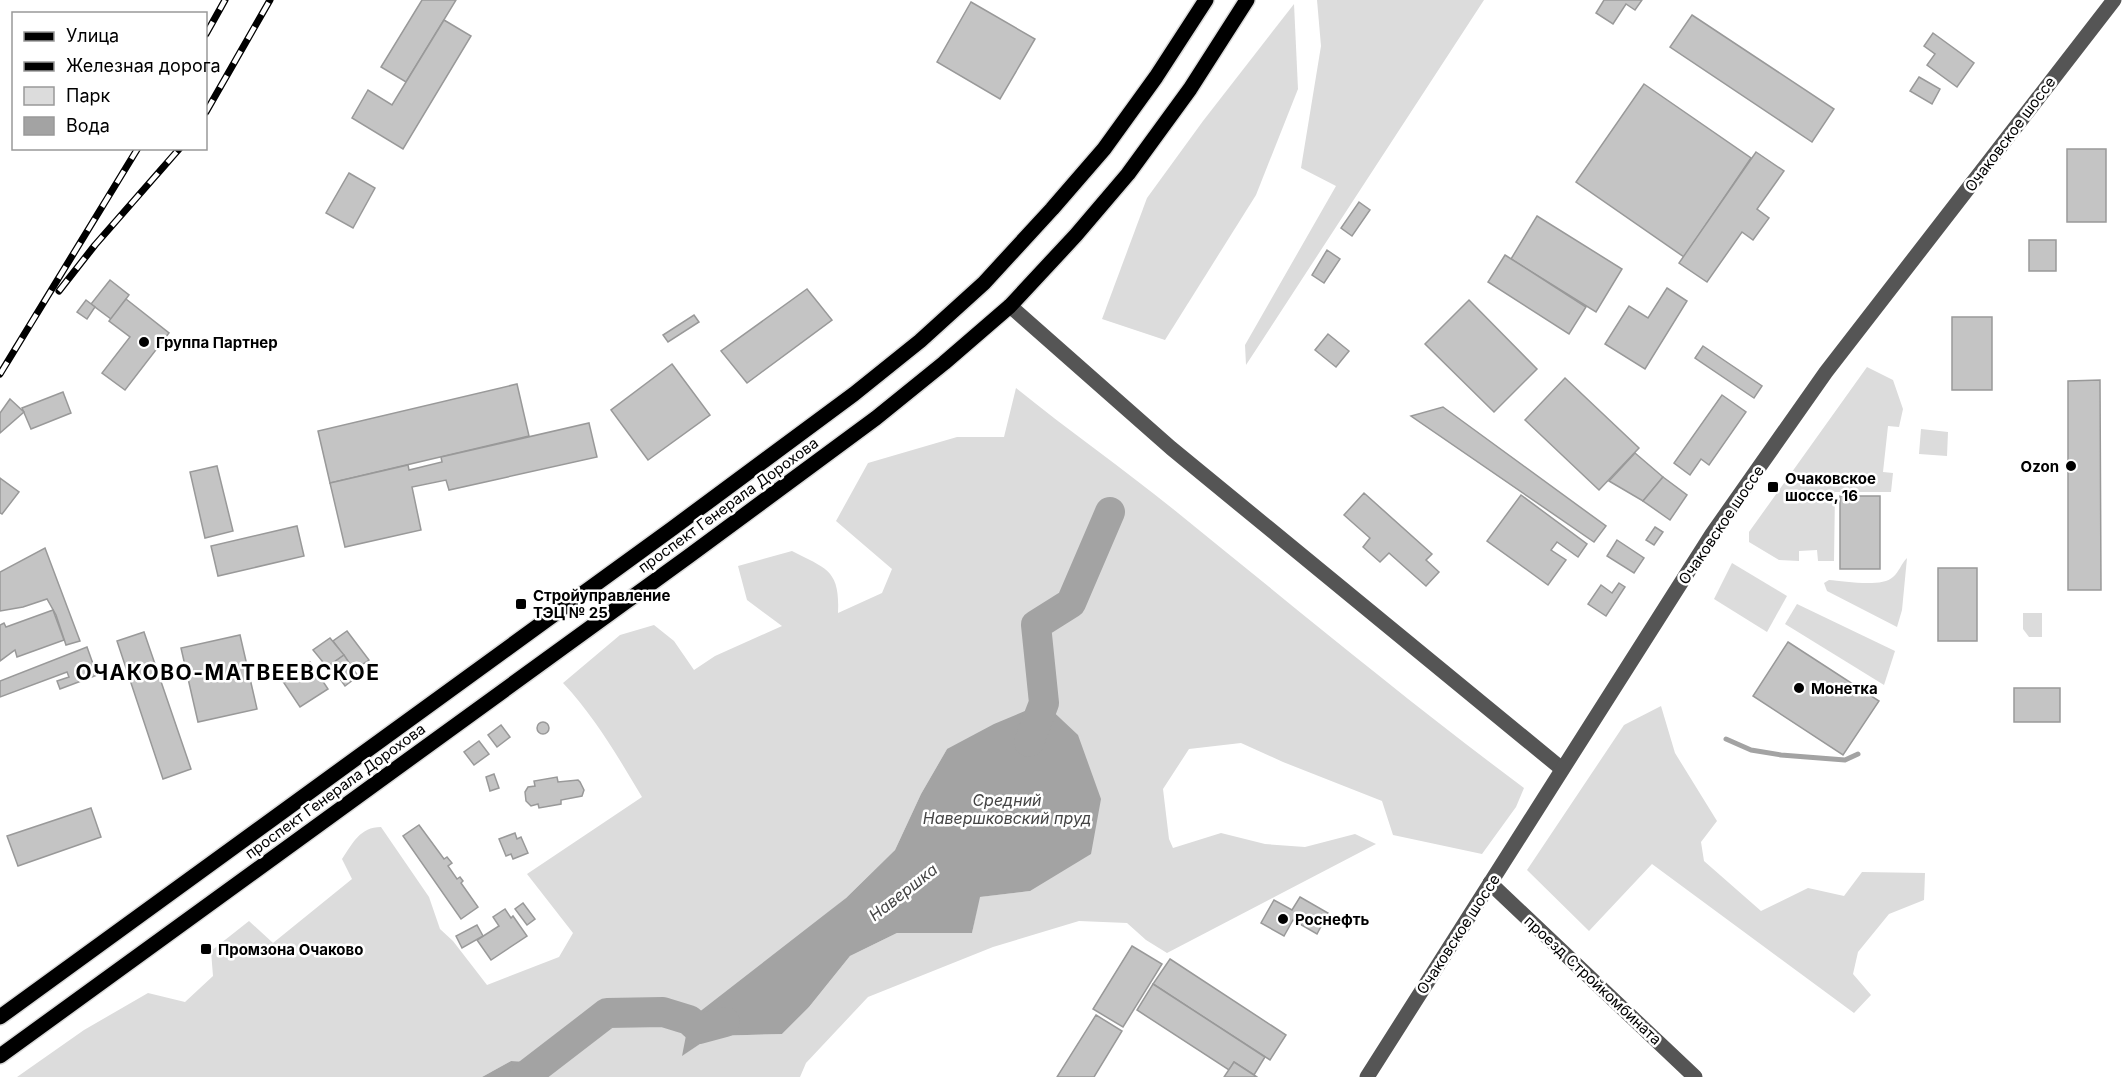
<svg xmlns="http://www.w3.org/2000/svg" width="2125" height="1077" viewBox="0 0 2125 1077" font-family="Inter,sans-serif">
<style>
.green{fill:#dcdcdc;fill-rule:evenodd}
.water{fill:#a3a3a3}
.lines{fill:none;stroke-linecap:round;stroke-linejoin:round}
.stream{stroke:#a3a3a3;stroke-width:5}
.river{stroke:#a3a3a3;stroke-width:30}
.building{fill:#c4c4c4;stroke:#999;stroke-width:1.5}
.major-casing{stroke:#dbdbdb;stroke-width:18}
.minor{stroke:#555;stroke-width:15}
.major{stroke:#000;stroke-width:15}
.rail-casing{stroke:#000;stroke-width:7}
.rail{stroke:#fff;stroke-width:4.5;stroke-dasharray:14;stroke-linecap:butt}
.poi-dot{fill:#000;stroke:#fff;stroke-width:2}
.labels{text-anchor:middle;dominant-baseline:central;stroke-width:5;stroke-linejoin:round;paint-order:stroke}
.street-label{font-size:15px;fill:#000;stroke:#fff}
.poi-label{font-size:15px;font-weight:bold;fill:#000;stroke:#fff;text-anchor:start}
.water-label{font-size:16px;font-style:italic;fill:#444;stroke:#fff}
.district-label{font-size:21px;font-weight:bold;letter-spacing:1.5px;fill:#000;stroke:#fff}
</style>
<rect width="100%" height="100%" fill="#fff"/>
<g class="green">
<polygon points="1317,0 1484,0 1246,365 1245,345 1336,186 1301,168 1321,46"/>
<polygon points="1294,4 1298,89 1256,195 1165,340 1102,319 1147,198 1203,121"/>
<polygon points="1867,367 1893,380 1903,409 1899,427 1888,426 1883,472 1893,473 1891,492 1835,492 1834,561 1818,561 1817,550 1799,551 1799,561 1779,560 1749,542 1749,532"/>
<path d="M1016,388C1069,431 1125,470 1178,513C1293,606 1406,700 1524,788L1516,807L1482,854L1393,835L1382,801L1283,762L1241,743L1189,749L1163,789L1169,839L1173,848L1221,833L1265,844L1305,847L1355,834L1376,844L1167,953L1146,940L1127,923L1079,921L993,947L868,997L806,1063L800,1077H535L529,1062L511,1061L482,1077H17L84,1030L148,993L185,1002L213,976L211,951L249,921L273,943L352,879L342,859C353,843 360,827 381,827L429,897L440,929L453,941L487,985L559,957L573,933L527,874L642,797C618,757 595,717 563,683L620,635L654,625L674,641L694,670L715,656L782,626L747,600L738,566L792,551C827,569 840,570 838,613L882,593L892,569L836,521L868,463L957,437H1004ZM947,749L1030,891L979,897L972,933H897L850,956L809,1007L782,1034L712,1036L683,1055L777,954L846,898L895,850L921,794Z"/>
<polygon points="1921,429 1948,432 1947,456 1919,454"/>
<path d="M1907,558L1902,610L1897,627L1827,591L1824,583L1829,580C1844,581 1882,588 1893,577C1899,572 1901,564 1907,558Z"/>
<polygon points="1732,563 1787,596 1767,632 1714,599"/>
<polygon points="1797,604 1895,651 1884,685 1785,624"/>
<polygon points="2023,613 2042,613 2042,637 2029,637 2023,629"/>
<polygon points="1661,706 1675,753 1717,821 1701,842 1704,861 1761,911 1808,888 1844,896 1862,872 1925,873 1924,900 1889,914 1858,952 1853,974 1871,995 1854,1013 1652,864 1589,931 1527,870 1624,725"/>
</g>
<g class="water">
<polygon points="1044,703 1078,735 1101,799 1091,854 1030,891 980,897 972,933 897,933 850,956 809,1007 782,1034 712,1036 682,1056 689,1020 846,898 895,850 921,794 947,749 994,724"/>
<polygon points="511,1061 529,1062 535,1077 482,1077"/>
</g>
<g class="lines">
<polyline class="stream" points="1726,739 1751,750 1781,755 1845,760 1858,754"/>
<g class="river">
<polyline points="1029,742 1044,703 1036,625 1071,603 1110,512"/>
<polyline points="524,1077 607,1013 663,1012 689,1020 699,1029 725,1022"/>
</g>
</g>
<g class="building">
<polygon points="422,0 456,0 406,82 381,67"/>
<polygon points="1604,0 1642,0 1635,10 1626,4 1613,24 1596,13"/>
<polygon points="971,2 1035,39 1000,99 937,62"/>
<polygon points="1692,15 1834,109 1812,142 1670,47"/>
<polygon points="444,20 471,36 403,149 352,118 368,90 392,105"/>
<polygon points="1933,33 1974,63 1957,87 1927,65 1935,54 1924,46"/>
<polygon points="1919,77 1940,89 1932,104 1910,91"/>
<polygon points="1644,84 1751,158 1684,257 1576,182"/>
<rect x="2067" y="149" width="39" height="73"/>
<polygon points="1756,152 1784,171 1757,209 1769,218 1753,240 1742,232 1707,282 1679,263"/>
<polygon points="349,173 375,188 353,228 326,213"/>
<polygon points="1359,202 1370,210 1352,236 1341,228"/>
<polygon points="1537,216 1622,269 1596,312 1511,259"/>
<rect x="2029" y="240" width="27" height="31"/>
<polygon points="1327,250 1340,259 1324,283 1312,275"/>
<polygon points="1505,255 1586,307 1569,334 1488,282"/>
<polygon points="110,280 129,295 111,319 91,304"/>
<polygon points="1667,288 1687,301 1645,369 1605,344 1629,306 1648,318"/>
<polygon points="807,289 832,320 747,383 721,351"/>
<polygon points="126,299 169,333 125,390 102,373 130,337 109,321"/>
<polygon points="86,300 95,307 87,319 77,312"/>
<polygon points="1469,300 1537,369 1494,412 1425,344"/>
<polygon points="694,315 699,322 668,342 663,335"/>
<rect x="1952" y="317" width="40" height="73"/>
<polygon points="1328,334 1349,351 1336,367 1315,350"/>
<polygon points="1703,346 1762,386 1754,398 1695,358"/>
<polygon points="672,364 710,415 648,460 611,410"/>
<polygon points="1565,378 1639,448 1599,490 1525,420"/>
<polygon points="2100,380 2101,590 2068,590 2068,381"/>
<polygon points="517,384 529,436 330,483 318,431"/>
<polygon points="63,392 71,413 31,429 22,408"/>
<polygon points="1722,395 1746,412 1709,465 1701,459 1690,475 1674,463"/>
<polygon points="10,399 24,412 0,433 0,413"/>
<polygon points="1443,407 1606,526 1594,542 1411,416"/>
<polygon points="589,423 597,457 449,490 446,480 412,487 421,530 345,547 330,483 408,465 409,470 442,462 441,457"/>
<polygon points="1635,453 1663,477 1643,501 1609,481"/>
<polygon points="217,466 233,531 205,538 190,472"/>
<polygon points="1663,477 1687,495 1670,520 1643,501"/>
<polygon points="0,478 19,492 2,514 0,513"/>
<polygon points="1364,493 1432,554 1426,560 1439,572 1426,586 1389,553 1380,562 1363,547 1370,538 1344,515"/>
<polygon points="1521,495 1587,544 1578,557 1557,542 1551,550 1566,560 1548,585 1487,541"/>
<rect x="1840" y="496" width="40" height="73"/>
<polygon points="297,526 304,556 218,576 211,546"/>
<polygon points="1655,527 1663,532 1654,545 1646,540"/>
<polygon points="1617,540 1644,558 1634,573 1607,556"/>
<polygon points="45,548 80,641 66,645 56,615 47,599 23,607 0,611 0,572"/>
<rect x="1938" y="568" width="39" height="73"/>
<polygon points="1619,583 1625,587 1606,616 1588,604 1601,585 1612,593"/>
<polygon points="53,610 64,640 17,657 15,650 0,661 0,625 4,623 6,627"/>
<polygon points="347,631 369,660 354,670 333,641"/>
<polygon points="144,632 191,769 163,779 117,641"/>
<polygon points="240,635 257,709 198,722 181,648"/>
<polygon points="330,638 344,655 327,667 313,650"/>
<polygon points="1788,642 1879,701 1843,755 1753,696"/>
<polygon points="87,647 97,675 60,689 57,681 69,677 67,672 0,697 0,681"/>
<polygon points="344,655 358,676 345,686 330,665"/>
<polygon points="310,662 328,689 300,707 282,680"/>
<rect x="2014" y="688" width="46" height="34"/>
<circle cx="543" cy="728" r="6"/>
<polygon points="501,725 510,737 497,747 488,735"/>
<polygon points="479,741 489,754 474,765 464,752"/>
<polygon points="494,774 499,788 490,791 486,777"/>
<polygon points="557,777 558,782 578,780 580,782 584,790 582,796 561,800 561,804 539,808 538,804 531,806 526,801 525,792 528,787 535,786 534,781"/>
<polygon points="91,808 101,837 18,866 7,836"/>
<polygon points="419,825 444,859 447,857 452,863 448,866 457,879 460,877 463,881 461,883 478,907 461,919 403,836"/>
<polygon points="515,833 517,839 521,837 528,853 513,859 511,854 506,856 499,839"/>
<polygon points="1300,897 1328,913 1317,934 1293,920 1284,936 1261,923 1274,900 1292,910"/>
<polygon points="523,903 535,919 527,925 515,909"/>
<polygon points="505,909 511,918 513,916 527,936 491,960 477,940 499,926 493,917"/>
<polygon points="477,925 483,936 462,948 456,936"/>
<polygon points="1132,946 1162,964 1123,1027 1093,1009"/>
<polygon points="1170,959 1286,1035 1270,1060 1153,984"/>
<polygon points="1153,984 1265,1057 1254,1075 1234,1062 1229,1070 1137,1010"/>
<polygon points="1096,1015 1122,1031 1094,1077 1057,1077"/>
<polygon points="1234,1062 1254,1075 1257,1077 1224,1077"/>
</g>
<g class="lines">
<g class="major-casing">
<g id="major">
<polyline points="0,1017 673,528 854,394 920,341 984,283 1052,209 1104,149 1156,77 1206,0"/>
<polyline points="0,1056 689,556 876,418 944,363 1010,306 1076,235 1128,174 1190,89 1247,0"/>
</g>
</g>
<g class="minor">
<polyline points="1010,306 1171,448 1562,769"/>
<polyline points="1490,883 1695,1077"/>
<polyline points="1367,1077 1712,534 1826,372 2114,0"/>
</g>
<use href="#major" class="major"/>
<g class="rail-casing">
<g id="rail">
<polyline points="206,34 225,0"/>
<polyline points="206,112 270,0"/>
<polyline points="59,291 95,245 180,148"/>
<polyline points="0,374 138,148"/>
</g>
</g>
<use href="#rail" class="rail"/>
</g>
<g class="poi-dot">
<circle cx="144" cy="342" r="6"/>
<circle cx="2071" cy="466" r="6"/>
<rect x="1767" y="481" width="12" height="12" rx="3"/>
<rect x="515" y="598" width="12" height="12" rx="3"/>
<circle cx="1799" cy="688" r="6"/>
<circle cx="1283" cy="919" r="6"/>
<rect x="200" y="943" width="12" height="12" rx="3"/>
</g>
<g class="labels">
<g class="street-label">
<text transform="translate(2010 134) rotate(-53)">Очаковское шоссе</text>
<text transform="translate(728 505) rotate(-36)">проспект Генерала Дорохова</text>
<text transform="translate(1721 525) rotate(-56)">Очаковское шоссе</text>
<text transform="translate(335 791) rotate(-36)">проспект Генерала Дорохова</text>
<text transform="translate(1458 934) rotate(-57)">Очаковское шоссе</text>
<text transform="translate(1593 980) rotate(43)">проезд Стройкомбината</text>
</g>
<g class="poi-label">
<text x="156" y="342">Группа Партнер</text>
<text x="2059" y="466" text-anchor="end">Ozon</text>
<text x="1785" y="478">Очаковское<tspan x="1785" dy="17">шоссе, 16</tspan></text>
<text x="533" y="595">Стройуправление<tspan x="533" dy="17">ТЭЦ № 25</tspan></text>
<text x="1811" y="688">Монетка</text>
<text x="1295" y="919">Роснефть</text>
<text x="218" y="949">Промзона Очаково</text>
</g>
<g class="water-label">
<text x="1007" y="800">Средний<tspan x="1007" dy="18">Навершковский пруд</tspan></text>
<text transform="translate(903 892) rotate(-38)">Навершка</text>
</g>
<g class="district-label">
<text x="228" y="672">ОЧАКОВО-МАТВЕЕВСКОЕ</text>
</g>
</g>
<rect x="12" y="12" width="195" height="138" fill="#ffffff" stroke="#999999" stroke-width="1.5"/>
<rect x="24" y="32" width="30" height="9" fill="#000000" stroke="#999999" stroke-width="1.5"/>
<text x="66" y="42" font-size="18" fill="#000000">Улица</text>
<rect x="24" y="62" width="30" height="9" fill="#000000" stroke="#999999" stroke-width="1.5"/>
<text x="66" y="72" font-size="18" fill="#000000">Железная дорога</text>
<rect x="24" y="87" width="30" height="18" fill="#dcdcdc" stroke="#999999" stroke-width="1.5"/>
<text x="66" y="102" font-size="18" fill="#000000">Парк</text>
<rect x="24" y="117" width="30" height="18" fill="#a3a3a3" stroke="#999999" stroke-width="1.5"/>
<text x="66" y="132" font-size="18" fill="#000000">Вода</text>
</svg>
